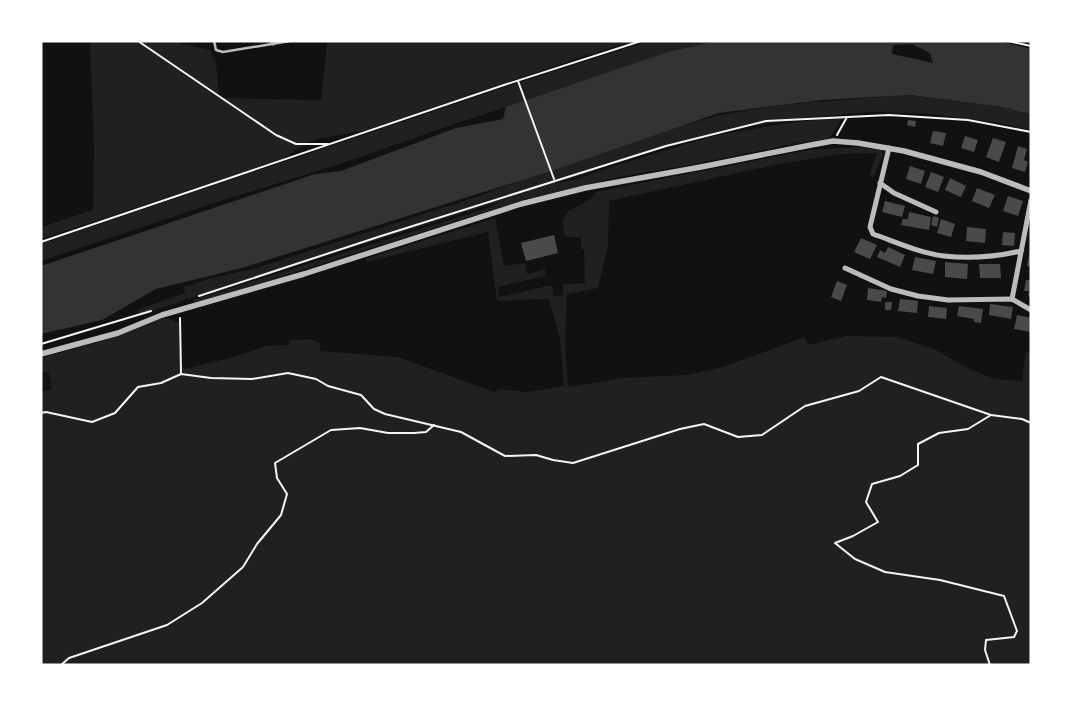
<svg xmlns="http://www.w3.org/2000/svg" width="1072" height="706" viewBox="0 0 1072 706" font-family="'Sofia Sans Condensed',sans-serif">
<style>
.green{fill:#202020}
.water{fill:#333;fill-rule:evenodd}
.building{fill:#4a4a4a}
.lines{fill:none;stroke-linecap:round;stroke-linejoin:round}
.path{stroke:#f5f5f5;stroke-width:2}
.service{stroke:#bcbcbc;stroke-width:2.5}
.minor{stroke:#bcbcbc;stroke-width:5}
.tertiary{stroke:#bcbcbc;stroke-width:5.5}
</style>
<rect width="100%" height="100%" fill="#111"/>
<g class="green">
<polygon points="90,41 181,41 181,44 210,50 216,63 219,98 321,100 327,41 634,41 582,57 363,131 322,138 308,142 282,159 41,239 41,227 93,210 94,148"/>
<polygon points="649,41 724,41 564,88 446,127 343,163 211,204 41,261 41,244 505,87"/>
<polygon points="908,95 1002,107 1031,114 1031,130 997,123 924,113 870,112 802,118 722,131 670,145 553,184 577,179 620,164 714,136 781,124 843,117 830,137 826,139 787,145 695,164 624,176 526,199 217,297 195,303 193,300 488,208 504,200 160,308 141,316 137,310 185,293 184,287 212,278 253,269 470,199 565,164 665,130 721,115 775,106 815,102"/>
<path d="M857,147L881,150L883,154L874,177L869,176L877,153L841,154L779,164L609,201L608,246L598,288L567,294L565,345L568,387L622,378L687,375L720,368L805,337L808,345L846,336L897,337L936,350L967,368L995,379L1022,381L1026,352L1031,353V665H41V391L51,390V378L49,377V373L41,372V358L100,342L163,318L172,319L174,322L180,323C179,338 177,354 184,369L234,357L266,346L289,345V342L292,340L310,339L320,343V351L398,357L494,392L500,389L527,392L564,386L560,339L549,299L497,301L488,232L367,262L365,259L495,218L504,266L525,263L527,274L545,269V276L498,287L499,297L547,286H552L553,296H563V284L585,283L584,249H581V237H566C552,203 587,211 596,192L808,150Z"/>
</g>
<path class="water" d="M716,41H999L1031,49V114L1002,107L911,95L822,100L719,113L551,171L242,268L156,289L102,320L41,334V266L315,174L341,171L456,128L503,119L506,107L668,52ZM912,44L930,53L933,63L892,54L893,45Z"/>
<g class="building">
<polygon points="908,120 916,121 915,127 907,125"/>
<polygon points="933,131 946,133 943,146 930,143"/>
<polygon points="965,136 978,140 974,152 961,148"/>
<polygon points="993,138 1006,142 999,162 986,157"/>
<polygon points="1018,146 1027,149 1024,160 1028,162 1025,172 1012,168"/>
<polygon points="910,166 925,171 921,184 906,179"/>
<polygon points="931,172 944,177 938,192 925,187"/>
<polygon points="950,178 966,186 961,197 945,190"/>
<polygon points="977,188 995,195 989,208 972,201"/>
<polygon points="1008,196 1023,201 1018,216 1003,211"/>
<polygon points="885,201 905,206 902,217 882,212"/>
<polygon points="909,212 931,217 929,230 901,225 903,219 908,219"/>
<polygon points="933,216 939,218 937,227 931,225"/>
<polygon points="941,219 955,224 951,237 937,233"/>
<polygon points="967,227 986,229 985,243 966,241"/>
<polygon points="1003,232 1015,233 1014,246 1002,245"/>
<polygon points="554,235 558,253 526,261 521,243"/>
<polygon points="861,238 877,245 870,259 854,252"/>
<polygon points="888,247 905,255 900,267 877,257 880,250 885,253"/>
<polygon points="1030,249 1031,250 1031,267 1027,266"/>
<polygon points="915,257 936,261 933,274 912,270"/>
<polygon points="945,262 968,264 967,279 945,277"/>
<polygon points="979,264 1000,264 1001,278 980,278"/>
<polygon points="1026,280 1031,280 1031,297 1028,296 1029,291 1024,291"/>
<polygon points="837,281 847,285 841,301 831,297"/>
<polygon points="868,288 887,291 886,298 882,297 881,302 867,300"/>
<polygon points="900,299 918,301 917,313 898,311"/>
<polygon points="885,302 892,302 891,310 885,310"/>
<polygon points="990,304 1013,307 1011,319 989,315"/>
<polygon points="929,306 947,308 946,319 928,317"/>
<polygon points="959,306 983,309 981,323 974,322 974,319 957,316"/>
<polygon points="1017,315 1031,318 1031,332 1014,329"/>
</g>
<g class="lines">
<g class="path">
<polyline points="138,41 276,135 296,144 328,144"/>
<polyline points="1008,41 1031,46"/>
<polyline points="518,81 554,179"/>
<polyline points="837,135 847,117"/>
<polyline points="41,242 504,85 641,41"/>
<polyline points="199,296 378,237 666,146 766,121 889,115 968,120 1031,132"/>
<polyline points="180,318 181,374"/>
<polyline points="41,344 151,311"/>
<polyline points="41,413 46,412 92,422 115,413 138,387 161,383 181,374 211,378 252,379 288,373 316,379 328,386 361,395 374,409 385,414 461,432 505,456 536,455 553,460 573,463 680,429 704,424 738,437 762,435 805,406 859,391 881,377 991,415 1022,419 1031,423"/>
<polyline points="61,665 69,658 167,625 202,603 243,567 257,544 281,515 287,494 277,478 275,463 331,430 360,428 388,433 414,433 426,432 434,425"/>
<polyline points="990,665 985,650 986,640 1014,637 1017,631 1004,596 940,580 885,572 855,559 835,543 853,536 878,522 866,502 872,484 900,476 918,465 918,444 939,433 968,429 991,415"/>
</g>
<polyline class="service" points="214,41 216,50 223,52 290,41"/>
<g class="minor">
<polyline points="273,43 273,41"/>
<path d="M889,148L870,227L873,234C896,242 920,253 944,256C970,259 995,257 1021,251"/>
<polyline points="880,183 894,193 936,212"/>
<polyline points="845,268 891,289 918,296 948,300 1012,299 1031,310"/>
<polyline points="1012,299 1031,200"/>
</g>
<polyline class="tertiary" points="41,354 118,333 162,315 304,274 521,204 585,188 701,167 811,145 833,141 858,143 904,151 981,172 1031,191"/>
</g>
<rect width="1072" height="706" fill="none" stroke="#ffffff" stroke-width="85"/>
</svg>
